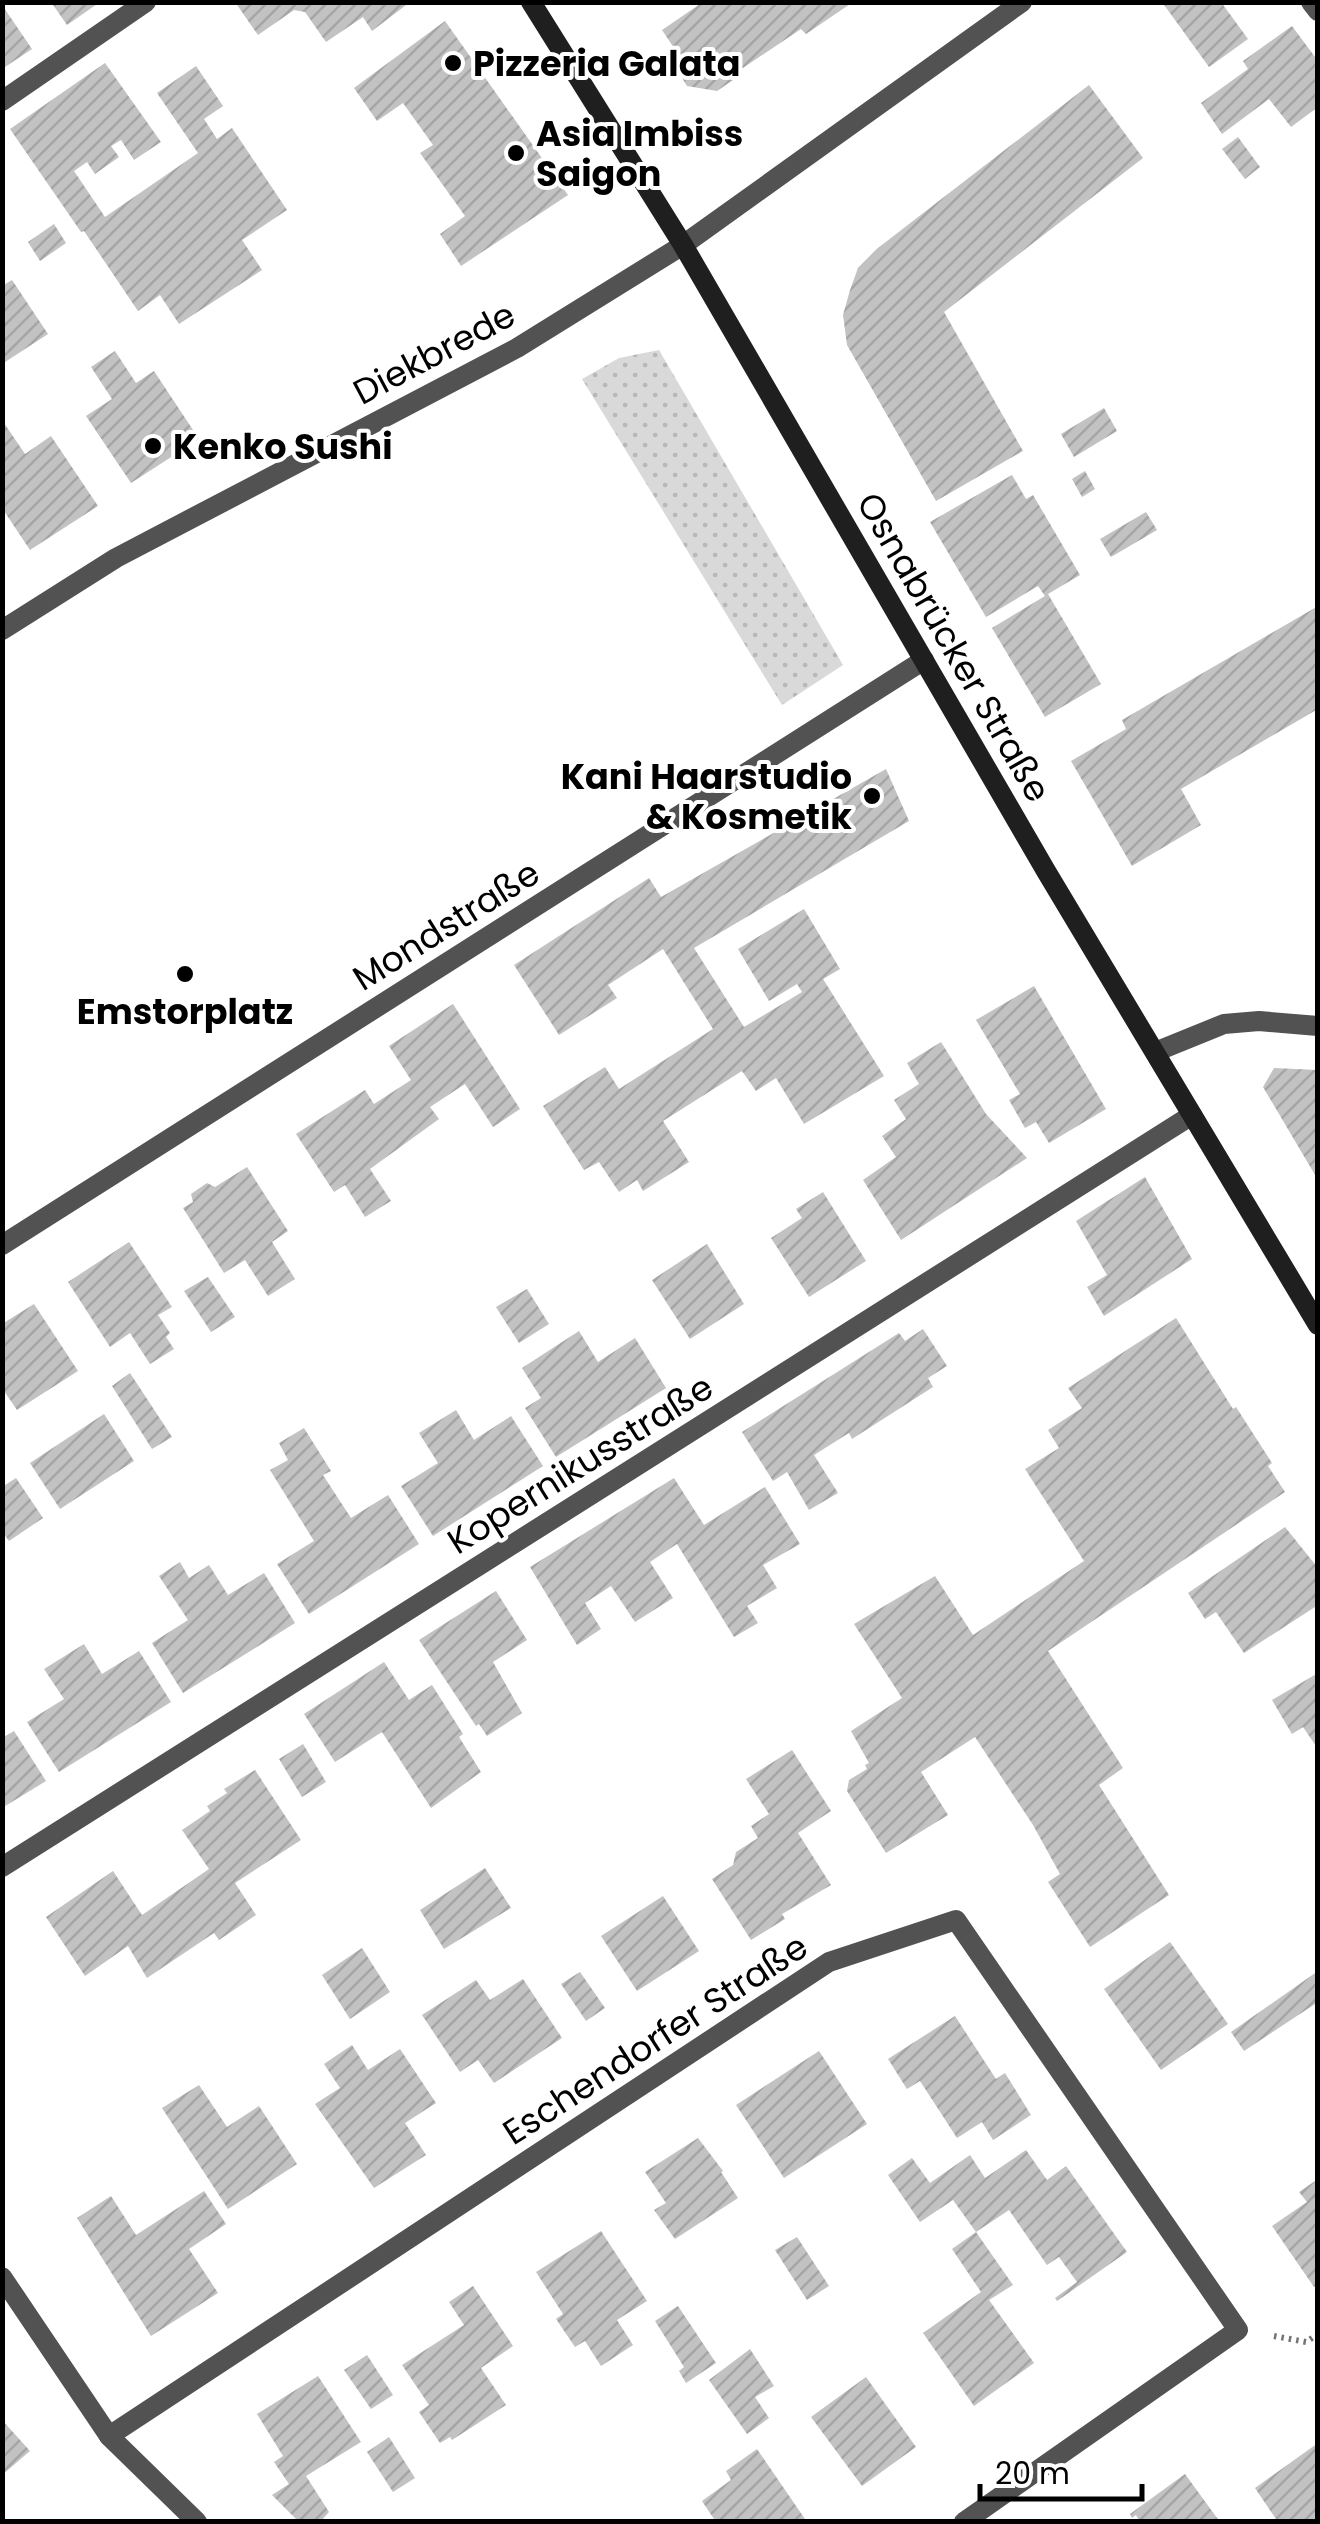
<svg xmlns="http://www.w3.org/2000/svg" width="1320" height="2524" viewBox="0 0 1320 2524" font-family="Poppins,sans-serif">
<style>
.grass{fill:url(#grass-dots)}
.building{fill:url(#building-hatch)}
.lines{fill:none;stroke-linecap:round;stroke-linejoin:round}
.path{stroke:#747474;stroke-width:6;stroke-dasharray:2.5 5;stroke-linecap:butt}
.street{stroke:#525252;stroke-width:20}
.secondary{stroke:#1f1f1f;stroke-width:20}
.poi-dot{fill:#000;stroke:#fff;stroke-width:4}
.labels{text-anchor:middle;dominant-baseline:central;stroke-width:8;stroke-linejoin:round;paint-order:stroke}
.poi-label{font-size:35px;font-weight:bold;fill:#000;stroke:#fff;text-anchor:start}
.street-label{font-size:35px;fill:#000;stroke:#fff}
</style>
<defs>
<pattern id="grass-dots" width="8" height="8" patternUnits="userSpaceOnUse" patternTransform="scale(2.5)"><rect width="8" height="8" fill="#d9d9d9"/><path d="M2 2h.1M6 6h.1" fill="none" stroke="#b8b8b8" stroke-width="1.8" stroke-linecap="round"/></pattern>
<pattern id="building-hatch" width="6" height="6" patternUnits="userSpaceOnUse" patternTransform="scale(2.5)"><rect width="6" height="6" fill="#c2c2c2"/><path d="M-1 1l2-2M0 6l6-6M5 7l2-2" fill="none" stroke="#a5a5a5"/></pattern>
</defs>
<rect width="100%" height="100%" fill="#fff"/>
<polygon class="grass" points="659,350 843,665 782,705 582,379 619,358"/>
<g class="building">
<polygon points="51,2 100,2 67,25"/>
<polygon points="235,2 410,2 372,31 363,17 326,42 305,12 294,10 258,35"/>
<polygon points="703,2 853,2 806,34 801,29 734,74 736,78 717,91 687,86 674,65 682,60 662,30"/>
<polygon points="1162,2 1221,2 1248,39 1209,67"/>
<polygon points="2,5 32,49 2,69"/>
<polygon points="445,21 568,195 461,266 440,234 465,216 420,153 433,145 403,103 377,121 354,88"/>
<polygon points="1292,26 1318,61 1318,107 1291,127 1269,99 1222,134 1201,103 1248,69 1243,61"/>
<polygon points="105,63 161,142 134,160 121,140 111,146 119,157 95,174 87,162 74,171 105,217 198,153 157,93 196,66 223,106 204,119 217,139 232,128 287,210 242,240 262,270 179,324 160,295 138,311 84,231 81,232 10,129"/>
<polygon points="1089,85 1143,158 944,312 1023,451 936,501 847,345 843,315 850,290 858,268 878,248"/>
<polygon points="1238,137 1260,167 1245,179 1222,149"/>
<polygon points="54,224 66,243 40,261 28,242"/>
<polygon points="12,280 48,334 2,364 2,286"/>
<polygon points="115,351 136,383 154,371 199,439 131,483 86,416 112,399 91,367"/>
<polygon points="1104,408 1117,431 1074,457 1061,434"/>
<polygon points="2,420 25,454 51,436 98,506 30,550 2,508"/>
<polygon points="1085,471 1095,489 1082,497 1072,479"/>
<polygon points="1012,475 1026,499 1033,495 1080,575 1048,594 1101,684 1045,717 992,628 1045,596 1038,586 986,617 930,522"/>
<polygon points="1146,512 1157,530 1111,557 1100,539"/>
<polygon points="1318,606 1318,709 1181,789 1201,825 1132,866 1071,761 1126,729 1122,720"/>
<polygon points="886,769 909,821 694,948 744,1027 802,992 797,984 769,1001 738,949 804,909 840,969 823,979 884,1076 804,1124 776,1078 756,1091 742,1071 663,1121 689,1162 643,1191 637,1180 619,1192 599,1162 584,1170 543,1106 605,1067 619,1089 713,1029 663,949 608,985 617,998 559,1035 514,965 649,878 661,897"/>
<polygon points="1034,986 1106,1109 1049,1143 1036,1122 1025,1128 1009,1100 1020,1094 976,1020"/>
<polygon points="453,1004 520,1109 493,1127 465,1084 430,1107 439,1119 370,1169 391,1201 365,1217 345,1185 334,1192 296,1134 365,1090 374,1104 411,1080 389,1046"/>
<polygon points="941,1042 986,1114 1027,1158 901,1240 863,1180 896,1157 882,1136 906,1119 894,1100 919,1084 907,1063"/>
<polygon points="1274,1068 1318,1070 1318,1180 1263,1087"/>
<polygon points="247,1167 288,1231 272,1242 295,1279 268,1296 245,1260 224,1273 183,1208 193,1202 191,1194 207,1183 215,1187"/>
<polygon points="1145,1177 1192,1259 1104,1316 1087,1287 1107,1275 1076,1221"/>
<polygon points="823,1192 866,1261 809,1297 771,1238 802,1218 796,1209"/>
<polygon points="129,1242 172,1307 158,1315 170,1333 166,1337 174,1349 150,1364 130,1333 110,1347 68,1282"/>
<polygon points="707,1244 744,1304 690,1339 652,1280"/>
<polygon points="208,1277 235,1317 211,1332 184,1291"/>
<polygon points="527,1289 549,1324 519,1343 496,1307"/>
<polygon points="34,1304 78,1371 17,1410 2,1388 2,1324"/>
<polygon points="1176,1318 1233,1409 1236,1407 1272,1463 1268,1466 1285,1492 1048,1651 1123,1768 1099,1785 1169,1895 1090,1947 1048,1882 1060,1874 1033,1825 975,1737 921,1772 948,1815 886,1853 847,1791 849,1780 867,1769 865,1765 869,1763 851,1731 902,1698 854,1624 935,1576 973,1635 1084,1561 1025,1469 1059,1448 1048,1430 1082,1408 1068,1388"/>
<polygon points="923,1329 947,1366 928,1378 933,1387 852,1439 849,1433 814,1455 838,1493 809,1510 787,1472 773,1481 742,1432 899,1333 905,1341"/>
<polygon points="579,1331 598,1362 635,1338 666,1388 556,1457 525,1408 541,1398 522,1368"/>
<polygon points="130,1373 172,1437 152,1449 112,1386"/>
<polygon points="456,1410 474,1440 511,1416 543,1466 433,1536 401,1486 438,1463 419,1433"/>
<polygon points="104,1414 134,1461 60,1509 30,1463"/>
<polygon points="304,1428 331,1471 323,1475 351,1518 388,1495 419,1544 309,1614 277,1564 314,1541 270,1470 288,1460 279,1443"/>
<polygon points="16,1478 43,1518 9,1541 2,1531 2,1487"/>
<polygon points="674,1478 704,1525 765,1487 800,1544 763,1565 777,1588 747,1606 758,1623 734,1637 677,1544 650,1562 673,1598 635,1622 611,1586 585,1603 601,1629 577,1645 530,1567"/>
<polygon points="1285,1527 1318,1568 1318,1605 1244,1653 1216,1612 1205,1619 1188,1593"/>
<polygon points="180,1562 189,1578 209,1565 228,1595 264,1573 295,1623 183,1693 152,1643 188,1620 159,1576"/>
<polygon points="496,1591 527,1640 493,1662 522,1713 487,1736 479,1724 476,1726 419,1640"/>
<polygon points="84,1644 102,1674 139,1651 171,1702 59,1772 27,1722 64,1699 44,1669"/>
<polygon points="384,1662 409,1700 432,1685 463,1734 459,1737 481,1772 431,1808 382,1732 335,1762 304,1714"/>
<polygon points="1318,1673 1318,1749 1303,1727 1292,1734 1272,1700"/>
<polygon points="14,1731 46,1781 2,1808 2,1738"/>
<polygon points="303,1744 326,1782 302,1797 279,1759"/>
<polygon points="792,1750 831,1811 798,1833 831,1885 782,1914 785,1919 751,1940 712,1879 733,1865 736,1852 758,1838 751,1826 769,1814 746,1779"/>
<polygon points="255,1770 301,1840 235,1883 256,1915 219,1940 214,1933 147,1978 128,1946 85,1976 46,1917 113,1871 142,1915 209,1869 182,1830 210,1811 207,1806 227,1793 224,1789"/>
<polygon points="485,1868 511,1908 444,1949 420,1910"/>
<polygon points="663,1896 699,1951 637,1991 601,1936"/>
<polygon points="1170,1942 1228,2024 1161,2070 1104,1989"/>
<polygon points="362,1948 390,1992 350,2019 322,1975"/>
<polygon points="1318,1971 1318,2008 1315,2004 1244,2051 1231,2032"/>
<polygon points="580,1972 605,2008 586,2021 561,1984"/>
<polygon points="523,1979 562,2038 494,2083 478,2060 460,2072 422,2015 476,1980 490,2000"/>
<polygon points="955,2016 996,2079 1005,2073 1031,2115 993,2140 982,2122 957,2138 920,2081 907,2089 888,2059"/>
<polygon points="352,2045 368,2070 400,2049 436,2103 405,2123 426,2155 374,2188 315,2104 340,2088 324,2064"/>
<polygon points="819,2051 867,2124 784,2178 736,2105"/>
<polygon points="199,2085 227,2127 259,2106 297,2164 228,2209 162,2108"/>
<polygon points="698,2138 723,2171 721,2172 738,2198 675,2239 654,2210 666,2203 645,2172"/>
<polygon points="1026,2150 1047,2180 1066,2166 1127,2252 1057,2301 1055,2298 1077,2282 1059,2257 1047,2265 1009,2210 976,2232 953,2200 920,2222 888,2175 912,2158 930,2183 970,2155 985,2178"/>
<polygon points="1318,2179 1318,2285 1314,2287 1272,2226 1307,2202 1299,2192"/>
<polygon points="204,2191 226,2224 189,2249 218,2293 151,2336 77,2218 111,2196 136,2235"/>
<polygon points="601,2231 647,2301 617,2320 633,2345 601,2366 585,2341 575,2347 556,2319 563,2314 536,2272"/>
<polygon points="976,2232 1013,2285 989,2300 1034,2363 974,2406 923,2333 981,2292 952,2249"/>
<polygon points="797,2237 829,2286 807,2300 775,2250"/>
<polygon points="473,2286 513,2346 481,2368 506,2405 452,2440 450,2437 440,2443 419,2412 429,2405 402,2365 464,2325 449,2302"/>
<polygon points="678,2306 716,2363 686,2383 679,2371 684,2367 655,2321"/>
<polygon points="750,2349 774,2386 755,2397 769,2418 747,2434 709,2380"/>
<polygon points="367,2355 393,2395 371,2409 344,2370"/>
<polygon points="318,2376 361,2442 306,2476 329,2512 320,2522 299,2522 272,2495 289,2484 274,2462 283,2456 257,2414"/>
<polygon points="866,2377 916,2447 862,2486 811,2417"/>
<polygon points="2,2420 30,2451 2,2475"/>
<polygon points="389,2437 415,2478 393,2492 367,2452"/>
<polygon points="1318,2443 1318,2522 1278,2522 1255,2488"/>
<polygon points="757,2449 807,2522 716,2522 702,2501 731,2480 726,2471"/>
<polygon points="1185,2474 1220,2522 1140,2522 1136,2515 1132,2518 1130,2514"/>
</g>
<g class="lines">
<polyline class="path" points="1274,2336 1306,2342 1318,2334"/>
<g class="street">
<polyline points="1311,2 1318,11"/>
<polyline points="2,101 146,2"/>
<polyline points="2,630 116,558 517,348 683,245 1022,2"/>
<polyline points="1155,1052 1224,1024 1259,1021 1318,1026"/>
<polyline points="2,1245 924,660"/>
<polyline points="2,1867 1192,1115"/>
<polyline points="2,2277 109,2436 197,2522"/>
<polyline points="109,2436 829,1962 956,1920 1238,2330 964,2522"/>
</g>
<polyline class="secondary" points="531,2 683,245 1046,871 1318,1325"/>
</g>
<g class="poi-dot">
<circle cx="453" cy="63" r="10"/>
<circle cx="516" cy="153" r="10"/>
<circle cx="153" cy="446" r="10"/>
<circle cx="872" cy="796" r="10"/>
<circle cx="185" cy="974" r="10"/>
</g>
<g class="labels">
<g class="poi-label">
<text x="473" y="63">Pizzeria Galata</text>
<text x="536" y="133">Asia Imbiss<tspan x="536" dy="40">Saigon</tspan></text>
<text x="173" y="446">Kenko Sushi</text>
<text x="852" y="776" text-anchor="end">Kani Haarstudio<tspan x="852" dy="40">&amp; Kosmetik</tspan></text>
<text x="185" y="1011" text-anchor="middle">Emstorplatz</text>
</g>
<g class="street-label">
<text transform="translate(434 353) rotate(-28)">Diekbrede</text>
<text transform="translate(954 647) rotate(60)">Osnabrücker Straße</text>
<text transform="translate(446 925) rotate(-32)">Mondstraße</text>
<text transform="translate(580 1464) rotate(-32)">Kopernikusstraße</text>
<text transform="translate(655 2039) rotate(-33)">Eschendorfer Straße</text>
</g>
</g>
<rect width="1320" height="2524" fill="none" stroke="#000000" stroke-width="10"/>
<path d="M980 2484v15h162v-15" fill="none" stroke="#000000" stroke-width="5"/>
<text x="995" y="2484" font-size="30" fill="#000000" stroke="#ffffff" stroke-width="8" paint-order="stroke">20 m</text>
</svg>
